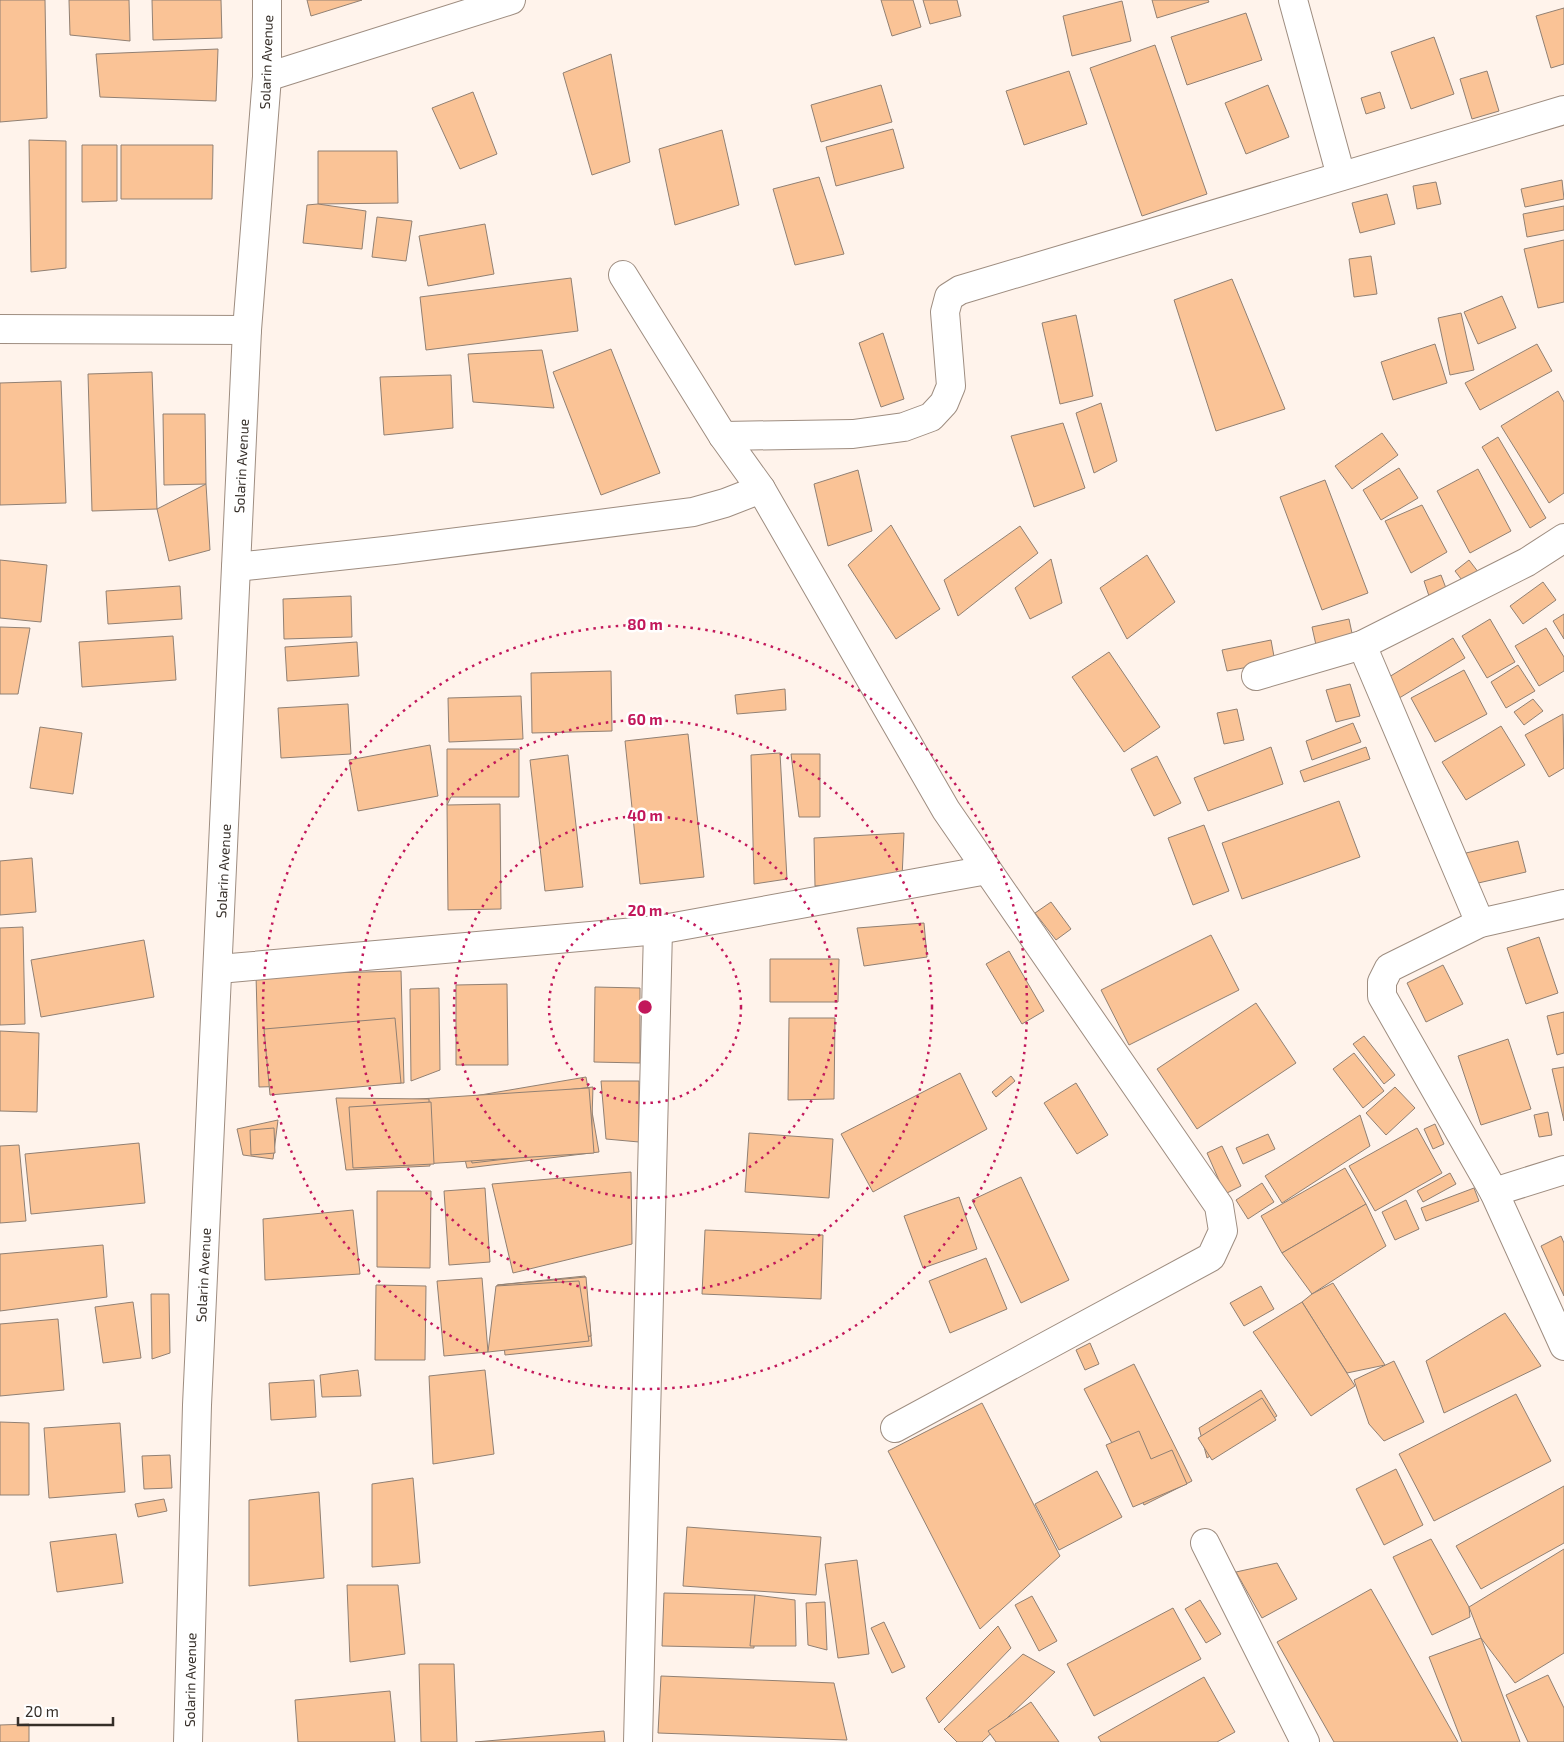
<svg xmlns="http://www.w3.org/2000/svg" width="1564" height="1742" viewBox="0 0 1564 1742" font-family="'Exo 2',sans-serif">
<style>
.building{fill:#fac396;stroke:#918073}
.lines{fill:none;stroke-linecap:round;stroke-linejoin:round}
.minor-casing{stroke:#9e8d80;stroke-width:30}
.minor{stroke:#fff;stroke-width:28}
.ring{fill:none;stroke:#c2185b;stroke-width:2.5;stroke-dasharray:2.5 5}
.labels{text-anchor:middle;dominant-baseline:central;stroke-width:5;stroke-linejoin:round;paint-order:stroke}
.street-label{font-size:14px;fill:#352e28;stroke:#fff}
.centre{fill:#c2185b;stroke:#fff;stroke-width:2.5}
.ring-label{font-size:15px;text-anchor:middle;font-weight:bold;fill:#c2185b;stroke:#fff;stroke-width:5;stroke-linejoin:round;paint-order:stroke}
</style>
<rect width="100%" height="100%" fill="#fff3eb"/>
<g class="building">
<polygon points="0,0 45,0 47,118 0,122"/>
<polygon points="69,0 129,0 130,41 70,35"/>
<polygon points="152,0 221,0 222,38 153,40"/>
<polygon points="307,0 362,0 311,16"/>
<polygon points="881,0 913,0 921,27 892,36"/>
<polygon points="923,0 957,0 961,16 930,24"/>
<polygon points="1152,0 1208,0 1209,2 1157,18"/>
<polygon points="1122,1 1131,41 1072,56 1063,16"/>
<polygon points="1564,8 1564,64 1551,68 1536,16"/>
<polygon points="1246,13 1262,60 1187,85 1171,37"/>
<polygon points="1434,37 1454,94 1411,109 1391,52"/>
<polygon points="1155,45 1207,194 1142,216 1090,68"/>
<polygon points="218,49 216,101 100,97 96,54"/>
<polygon points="611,54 630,162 592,175 563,73"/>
<polygon points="1069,71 1087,124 1024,145 1006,91"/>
<polygon points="1487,71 1499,111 1472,119 1460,79"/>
<polygon points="881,85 892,122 821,142 811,105"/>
<polygon points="1268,85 1289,137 1246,154 1225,103"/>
<polygon points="473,92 497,154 460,169 432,108"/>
<polygon points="1380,92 1385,108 1366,114 1361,98"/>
<polygon points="893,129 904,168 836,186 826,147"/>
<polygon points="722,130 739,205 675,225 659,149"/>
<polygon points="29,140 66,141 66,268 31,272"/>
<polygon points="82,145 117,145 117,201 82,202"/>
<polygon points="121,145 213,145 212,199 121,199"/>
<polygon points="318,151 397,151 398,203 318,204"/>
<polygon points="819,177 844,254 795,265 773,189"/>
<polygon points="1562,180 1564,199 1525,207 1521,189"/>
<polygon points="1436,182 1441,204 1417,209 1413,186"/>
<polygon points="1387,194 1395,224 1360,233 1352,203"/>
<polygon points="318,204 366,211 362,249 303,243 307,205"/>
<polygon points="1564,206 1564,230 1527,237 1523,214"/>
<polygon points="377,217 412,221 406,261 372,257"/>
<polygon points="485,224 494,274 428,286 419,236"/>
<polygon points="1564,240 1564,302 1538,308 1524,249"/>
<polygon points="1371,256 1377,294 1354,297 1349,259"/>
<polygon points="571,278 578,331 426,350 420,297"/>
<polygon points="1232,279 1285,409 1216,431 1174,300"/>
<polygon points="1502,296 1516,328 1478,344 1464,312"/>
<polygon points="1461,313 1474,370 1450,375 1438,318"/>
<polygon points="1076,315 1093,396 1060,404 1042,323"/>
<polygon points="883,333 904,399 881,407 859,343"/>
<polygon points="1435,344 1447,383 1393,400 1381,362"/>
<polygon points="1537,344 1552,371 1480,410 1465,383"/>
<polygon points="611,349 660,473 601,495 553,372"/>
<polygon points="542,350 554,408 473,402 468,354"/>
<polygon points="152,372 157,509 92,511 88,374"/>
<polygon points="451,375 453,428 384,435 380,377"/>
<polygon points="61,381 66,503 0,505 0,383"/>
<polygon points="1558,391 1564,402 1564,493 1549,503 1501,426"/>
<polygon points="1101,403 1117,461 1094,473 1076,413"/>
<polygon points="163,414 205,414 206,484 164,485"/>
<polygon points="1063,423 1085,488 1034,507 1011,436"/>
<polygon points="1382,433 1398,455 1352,489 1335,466"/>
<polygon points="1498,437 1546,518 1530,528 1482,447"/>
<polygon points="1399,468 1418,498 1381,520 1363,490"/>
<polygon points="1478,469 1511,531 1470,553 1437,491"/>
<polygon points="858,470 872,531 828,546 814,484"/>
<polygon points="1325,480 1368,593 1322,610 1280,497"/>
<polygon points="206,484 210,550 169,561 157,509"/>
<polygon points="1422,505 1447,552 1411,573 1385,521"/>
<polygon points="891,525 940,609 896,639 848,565"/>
<polygon points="1020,526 1038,553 958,616 944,580"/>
<polygon points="1147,555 1175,602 1127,639 1100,588"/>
<polygon points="1051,559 1062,603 1030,619 1015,588"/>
<polygon points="0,560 47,565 41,622 0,618"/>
<polygon points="1469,560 1482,577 1468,588 1455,571"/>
<polygon points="1441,575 1449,596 1431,602 1424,581"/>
<polygon points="1543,582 1556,600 1523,624 1510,606"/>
<polygon points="180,586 182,619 108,624 106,591"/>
<polygon points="351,596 352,637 284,639 283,599"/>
<polygon points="1564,614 1564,639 1553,621"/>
<polygon points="1349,619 1353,638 1316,645 1312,627"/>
<polygon points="1490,619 1515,662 1487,678 1462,636"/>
<polygon points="0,627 30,628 18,694 0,694"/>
<polygon points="1546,628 1564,657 1564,671 1539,686 1515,646"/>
<polygon points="173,636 176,680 82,687 79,642"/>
<polygon points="1453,638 1465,658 1396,700 1384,680"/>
<polygon points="1271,640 1275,662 1227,671 1222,650"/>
<polygon points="357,642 359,676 287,681 285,647"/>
<polygon points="1109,652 1160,727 1124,752 1072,677"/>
<polygon points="1518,665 1535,691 1506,708 1491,682"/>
<polygon points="1464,670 1487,714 1435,742 1411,698"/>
<polygon points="611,671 612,731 532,733 531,673"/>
<polygon points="1350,684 1360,716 1336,722 1326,690"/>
<polygon points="785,689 786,710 737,714 735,695"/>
<polygon points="521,696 523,739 449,742 448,698"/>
<polygon points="1533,699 1543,711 1524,725 1514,712"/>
<polygon points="348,704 351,754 281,758 278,708"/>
<polygon points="1237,709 1244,740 1224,744 1217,713"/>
<polygon points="1563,714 1564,768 1549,777 1525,735"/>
<polygon points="1353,723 1361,742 1312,760 1306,741"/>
<polygon points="1501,726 1525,765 1466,800 1442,762"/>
<polygon points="40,727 82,733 73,794 30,788"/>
<polygon points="688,734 704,877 640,884 625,741"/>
<polygon points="430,745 438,796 358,811 349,760"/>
<polygon points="1271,747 1283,784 1208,811 1194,778"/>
<polygon points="1366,747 1370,759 1304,782 1300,771"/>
<polygon points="447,749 519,749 519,797 451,797 447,805"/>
<polygon points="780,753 787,879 754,884 751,755"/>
<polygon points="791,754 820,754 820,817 799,817"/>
<polygon points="568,755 583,887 545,891 530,760"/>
<polygon points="1157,756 1181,803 1154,816 1131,769"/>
<polygon points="1339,801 1360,857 1242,899 1222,843"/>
<polygon points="500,804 501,909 448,910 447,805"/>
<polygon points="1204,825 1229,891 1193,905 1168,838"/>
<polygon points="904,833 902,878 815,886 814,838"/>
<polygon points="1518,841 1526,872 1474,884 1466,853"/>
<polygon points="32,858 36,912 0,915 0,861"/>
<polygon points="1051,902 1071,929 1056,940 1035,913"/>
<polygon points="924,923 927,957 864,966 857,928"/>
<polygon points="23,927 25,1024 0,1025 0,928"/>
<polygon points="1211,935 1239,990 1129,1045 1101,990"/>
<polygon points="1539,937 1558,993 1526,1004 1507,948"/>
<polygon points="144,940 154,997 41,1017 31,960"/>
<polygon points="1009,951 1044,1011 1022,1024 986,964"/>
<polygon points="770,959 839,959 838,1002 770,1002"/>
<polygon points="1443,965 1463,1004 1426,1022 1407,983"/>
<polygon points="401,971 404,1083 259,1087 256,975"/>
<polygon points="507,984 508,1065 456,1065 456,985"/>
<polygon points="595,987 640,988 640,1063 594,1062"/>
<polygon points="439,988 440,1070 411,1081 410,989"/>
<polygon points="1256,1003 1296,1063 1197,1129 1157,1069"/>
<polygon points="1564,1012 1564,1053 1557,1055 1547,1016"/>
<polygon points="395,1018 401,1083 270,1095 264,1029"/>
<polygon points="789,1018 835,1018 834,1099 788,1100"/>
<polygon points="0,1031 39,1033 37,1112 0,1111"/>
<polygon points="1364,1036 1395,1075 1384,1084 1353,1044"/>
<polygon points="1508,1039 1531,1109 1481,1125 1458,1056"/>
<polygon points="1354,1053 1384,1091 1363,1108 1333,1069"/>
<polygon points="1564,1067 1564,1121 1552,1069"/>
<polygon points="960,1073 987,1129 873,1192 841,1134"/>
<polygon points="1011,1076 1015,1081 996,1097 992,1092"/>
<polygon points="586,1077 599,1152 467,1168 451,1100"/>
<polygon points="601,1081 639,1081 639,1142 606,1139"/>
<polygon points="1076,1083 1108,1135 1077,1154 1044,1103"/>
<polygon points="593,1087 591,1149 472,1163 461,1102"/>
<polygon points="1395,1087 1415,1108 1386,1135 1366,1113"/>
<polygon points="589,1088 594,1153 346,1169 342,1104"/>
<polygon points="336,1098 429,1099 430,1166 346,1170"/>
<polygon points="431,1102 434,1164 353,1168 349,1107"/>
<polygon points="1548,1112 1552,1135 1539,1137 1534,1115"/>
<polygon points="1360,1115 1370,1146 1282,1203 1265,1176"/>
<polygon points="278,1120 273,1159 243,1155 237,1129"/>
<polygon points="1435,1124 1444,1144 1433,1149 1424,1129"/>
<polygon points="274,1128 275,1153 251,1155 250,1130"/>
<polygon points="1417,1128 1442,1173 1375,1211 1349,1166"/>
<polygon points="749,1133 833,1139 829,1198 745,1192"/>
<polygon points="1268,1134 1275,1149 1243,1164 1236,1148"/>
<polygon points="139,1143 145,1203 31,1214 25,1154"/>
<polygon points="19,1145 26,1221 0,1223 0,1146"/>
<polygon points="1222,1146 1241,1186 1225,1194 1207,1153"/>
<polygon points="1345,1168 1366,1204 1282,1253 1261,1216"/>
<polygon points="631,1172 632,1244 513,1273 492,1184"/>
<polygon points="1450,1173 1456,1184 1423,1202 1417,1191"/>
<polygon points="1021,1177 1069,1280 1021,1303 972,1200"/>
<polygon points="1262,1183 1274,1202 1248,1219 1236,1200"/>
<polygon points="485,1188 490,1262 449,1265 444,1191"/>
<polygon points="1474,1188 1479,1201 1426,1221 1421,1208"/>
<polygon points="377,1191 431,1191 430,1268 377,1267"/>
<polygon points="959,1197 977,1249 923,1268 904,1216"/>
<polygon points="1406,1200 1419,1229 1395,1240 1382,1212"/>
<polygon points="1366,1204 1386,1246 1312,1294 1282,1253"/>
<polygon points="353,1210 360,1274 265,1280 263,1219"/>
<polygon points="705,1230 823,1235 821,1299 702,1294"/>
<polygon points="1561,1236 1564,1243 1564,1296 1541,1246"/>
<polygon points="103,1245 107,1297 0,1311 0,1254"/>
<polygon points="986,1258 1007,1309 950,1333 929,1281"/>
<polygon points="585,1276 592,1346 505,1355 497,1285"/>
<polygon points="586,1277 591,1336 498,1347 498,1285"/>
<polygon points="482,1278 488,1352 444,1356 437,1281"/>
<polygon points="579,1281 589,1341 488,1352 496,1286"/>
<polygon points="1333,1283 1385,1365 1347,1373 1302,1302 1312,1294"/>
<polygon points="376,1285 426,1286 425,1360 375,1360"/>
<polygon points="1261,1286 1274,1309 1244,1326 1230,1303"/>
<polygon points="151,1294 169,1294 170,1353 152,1359"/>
<polygon points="133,1302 141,1358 103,1363 95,1307"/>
<polygon points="1302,1302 1355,1386 1311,1416 1253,1332"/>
<polygon points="1505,1313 1541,1366 1444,1413 1426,1361"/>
<polygon points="58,1319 64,1390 0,1396 0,1324"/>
<polygon points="1090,1343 1099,1364 1085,1370 1076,1350"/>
<polygon points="1394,1361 1424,1422 1384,1441 1369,1424 1354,1380"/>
<polygon points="1134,1364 1192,1481 1144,1505 1084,1389"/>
<polygon points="358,1370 361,1396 322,1397 320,1375"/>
<polygon points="485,1370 494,1454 433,1464 429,1376"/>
<polygon points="314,1380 316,1417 271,1420 269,1383"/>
<polygon points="1261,1390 1277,1416 1207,1458 1199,1428"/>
<polygon points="1516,1394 1551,1461 1434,1521 1399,1454"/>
<polygon points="1262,1398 1276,1420 1212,1460 1198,1438"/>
<polygon points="982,1403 1060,1556 980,1629 888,1451"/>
<polygon points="0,1422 29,1423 29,1495 0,1495"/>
<polygon points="120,1423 125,1492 49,1498 44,1428"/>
<polygon points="1139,1431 1151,1459 1172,1450 1187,1484 1133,1507 1106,1445"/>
<polygon points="170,1455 172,1488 144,1489 142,1456"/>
<polygon points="1396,1469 1423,1525 1384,1545 1356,1489"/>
<polygon points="1097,1471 1122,1517 1059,1550 1035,1504"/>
<polygon points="413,1478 420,1563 372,1567 372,1484"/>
<polygon points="1564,1486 1564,1543 1481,1589 1456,1546"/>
<polygon points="319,1492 324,1578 249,1586 249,1500"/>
<polygon points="164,1499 167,1511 138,1517 135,1504"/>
<polygon points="687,1527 821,1537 816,1595 683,1586"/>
<polygon points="116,1534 123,1583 57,1592 50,1542"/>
<polygon points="1431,1539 1469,1607 1470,1617 1432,1635 1393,1557"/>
<polygon points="1564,1549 1564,1653 1515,1683 1481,1638 1469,1607"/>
<polygon points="857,1560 869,1654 838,1658 825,1564"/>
<polygon points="1277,1563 1297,1599 1262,1618 1236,1572"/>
<polygon points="347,1585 398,1585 405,1654 350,1662"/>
<polygon points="1371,1589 1458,1742 1334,1742 1277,1642"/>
<polygon points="664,1593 755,1595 754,1648 662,1646"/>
<polygon points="755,1595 795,1600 796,1646 750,1646"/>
<polygon points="1032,1596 1057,1641 1039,1651 1015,1605"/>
<polygon points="1200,1600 1221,1634 1206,1643 1185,1609"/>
<polygon points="825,1602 827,1650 808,1645 806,1603"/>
<polygon points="1173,1608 1201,1659 1094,1716 1067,1664"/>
<polygon points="884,1622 905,1667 892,1673 871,1628"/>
<polygon points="998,1626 1011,1648 939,1723 926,1698"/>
<polygon points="1481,1638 1520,1742 1462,1742 1429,1657"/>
<polygon points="1023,1654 1055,1672 982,1742 957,1742 944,1729"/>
<polygon points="419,1664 454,1664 457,1742 421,1742"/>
<polygon points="1548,1675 1564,1708 1564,1742 1528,1742 1506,1695"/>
<polygon points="661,1676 834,1683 847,1740 658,1733"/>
<polygon points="1204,1677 1235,1732 1217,1742 1101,1742 1098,1737"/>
<polygon points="390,1691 395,1742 298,1742 295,1700"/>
<polygon points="1031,1702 1059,1742 996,1742 988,1731"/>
<polygon points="29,1724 29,1742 0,1742 0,1725"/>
<polygon points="604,1731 605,1742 475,1742"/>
</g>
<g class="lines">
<g class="minor-casing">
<g id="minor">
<polyline points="1293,0 1341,176"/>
<polyline points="267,77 511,0"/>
<polyline points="623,275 723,436 761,489 946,810 1219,1206 1223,1231 1211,1257 895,1428"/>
<polyline points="0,329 247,330"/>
<polyline points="723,436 853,434 904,427 931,417 944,403 951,386 945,312 949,297 960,290 1564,110"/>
<polyline points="236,567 394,550 693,512 725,503 761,489"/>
<polyline points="1362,645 1480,923"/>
<polyline points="1256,676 1362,645 1527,562 1564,538"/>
<polyline points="1564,904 1480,923 1389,968 1382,982 1382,996 1494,1192 1564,1346"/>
<polyline points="219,969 658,930 987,870"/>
<polyline points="1494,1192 1564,1170"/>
<polyline points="1205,1543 1305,1742"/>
<polyline points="188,1742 197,1405 247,330 267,77 267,0"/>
<polyline points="638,1742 658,930"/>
</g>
</g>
<use href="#minor" class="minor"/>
</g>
<g class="ring">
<circle cx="645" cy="1007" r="96"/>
<circle cx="645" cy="1007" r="191"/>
<circle cx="645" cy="1007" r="287"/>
<circle cx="645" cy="1007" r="382"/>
</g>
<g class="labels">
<g class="street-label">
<text transform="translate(266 62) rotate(-88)">Solarin Avenue</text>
<text transform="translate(241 466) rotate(-87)">Solarin Avenue</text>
<text transform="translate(223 871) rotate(-87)">Solarin Avenue</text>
<text transform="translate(203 1275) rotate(-87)">Solarin Avenue</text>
<text transform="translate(190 1680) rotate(-89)">Solarin Avenue</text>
</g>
</g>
<circle cx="645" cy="1007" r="8" class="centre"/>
<g class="ring-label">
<text x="645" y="630">80 m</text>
<text x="645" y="725">60 m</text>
<text x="645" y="821">40 m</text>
<text x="645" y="916">20 m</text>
</g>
<path d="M18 1717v8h95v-8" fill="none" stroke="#352e28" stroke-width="2.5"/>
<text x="25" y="1717" font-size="15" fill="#352e28" stroke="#ffffff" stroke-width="4" paint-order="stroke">20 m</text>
</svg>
